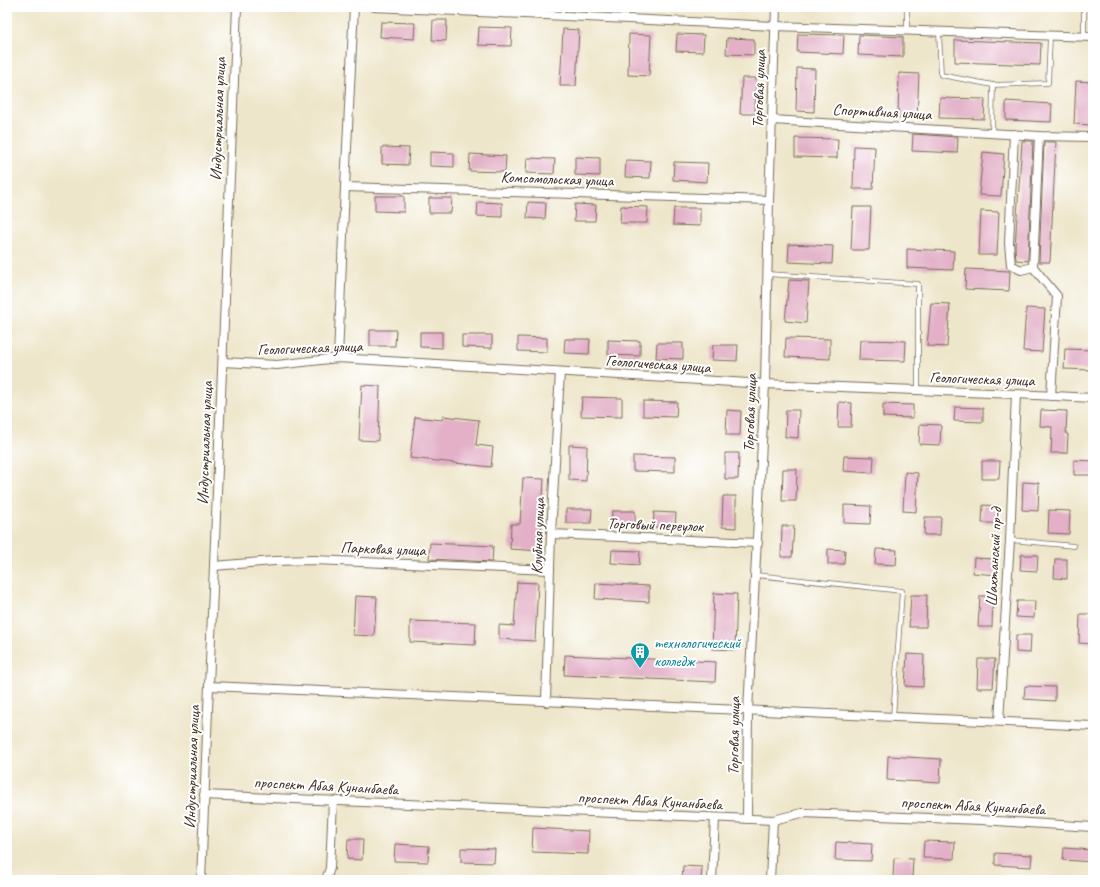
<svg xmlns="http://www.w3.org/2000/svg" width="1100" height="887" viewBox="0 0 1100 887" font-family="Caveat,sans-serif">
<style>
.building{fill:#e3b0c7}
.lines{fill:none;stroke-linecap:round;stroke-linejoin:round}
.lane-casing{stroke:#7a6c5a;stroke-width:5.5}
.street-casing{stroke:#7a6c5a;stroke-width:10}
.lane{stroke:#fff;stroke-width:4}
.street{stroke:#fff;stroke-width:8}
.labels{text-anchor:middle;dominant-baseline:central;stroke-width:4;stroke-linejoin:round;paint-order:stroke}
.street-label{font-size:16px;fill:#3b2a1e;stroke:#fff}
.culture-label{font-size:16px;fill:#0d838f;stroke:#fff;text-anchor:start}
</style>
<rect width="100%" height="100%" fill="#fff"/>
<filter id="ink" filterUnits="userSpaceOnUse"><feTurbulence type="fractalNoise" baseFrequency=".025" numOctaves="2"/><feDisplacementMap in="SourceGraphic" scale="8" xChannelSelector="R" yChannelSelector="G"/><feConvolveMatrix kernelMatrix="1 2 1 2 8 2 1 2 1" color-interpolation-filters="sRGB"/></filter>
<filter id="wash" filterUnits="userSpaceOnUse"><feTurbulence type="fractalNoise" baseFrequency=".012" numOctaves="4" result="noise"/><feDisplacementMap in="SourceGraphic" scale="16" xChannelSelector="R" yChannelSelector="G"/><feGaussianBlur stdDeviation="0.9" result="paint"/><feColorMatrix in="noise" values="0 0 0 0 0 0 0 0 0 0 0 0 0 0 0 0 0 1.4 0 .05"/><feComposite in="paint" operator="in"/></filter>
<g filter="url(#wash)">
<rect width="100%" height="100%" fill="#eee6ca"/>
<g id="blocks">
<g class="building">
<polygon points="433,20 447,20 446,41 432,40"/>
<polygon points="381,22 415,23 414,39 380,37"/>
<polygon points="479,27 512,28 511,46 478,45"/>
<polygon points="563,29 579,30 576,86 560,86"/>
<polygon points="629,34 651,35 649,76 628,75"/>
<polygon points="677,34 704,35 703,52 676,51"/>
<polygon points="798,34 844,35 843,54 797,52"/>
<polygon points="859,35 903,37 903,57 858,55"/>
<polygon points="727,38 754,39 754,55 726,54"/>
<polygon points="955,40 1041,43 1040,65 955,62"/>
<polygon points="797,68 815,69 814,112 796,111"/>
<polygon points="899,73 919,74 917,118 898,118"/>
<polygon points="742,78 756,78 755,114 740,114"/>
<polygon points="1076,81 1093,82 1092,125 1074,124"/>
<polygon points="940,98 985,99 984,119 939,118"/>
<polygon points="1006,101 1052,104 1051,122 1006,120"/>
<polygon points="913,134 958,137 957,153 912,151"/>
<polygon points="795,138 838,139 837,158 795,157"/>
<polygon points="1022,141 1033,141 1028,261 1016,260 1015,247"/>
<polygon points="1044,142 1056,142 1050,262 1039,262"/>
<polygon points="854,146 875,147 873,189 853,189"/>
<polygon points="382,147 409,148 408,165 382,164"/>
<polygon points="430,152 454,153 454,167 430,166"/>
<polygon points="983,152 1004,154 1001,196 979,195"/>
<polygon points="470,154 506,156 505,172 469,171"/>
<polygon points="575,157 600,158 600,176 575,175"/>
<polygon points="527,158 555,159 554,174 526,173"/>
<polygon points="626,160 651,161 650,178 625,177"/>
<polygon points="674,162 708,163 707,182 673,180"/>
<polygon points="375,196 404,196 404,212 375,211"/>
<polygon points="429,198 452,198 451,213 429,213"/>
<polygon points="478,202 502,203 502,217 477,216"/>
<polygon points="528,202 546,203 545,219 527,218"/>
<polygon points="575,204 596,205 595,221 574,221"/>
<polygon points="621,206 648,207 647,223 620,223"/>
<polygon points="853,207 871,207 869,250 851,250"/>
<polygon points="674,208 700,208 700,226 673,225"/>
<polygon points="981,211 999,212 997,255 979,255"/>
<polygon points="789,244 833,246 832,264 788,262"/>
<polygon points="907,249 954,251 953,270 907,268"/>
<polygon points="966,269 1010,271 1009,291 965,289"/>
<polygon points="789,280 809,281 806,323 785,321"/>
<polygon points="931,303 950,304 947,347 927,346"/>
<polygon points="1026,308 1045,309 1042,352 1023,351"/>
<polygon points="370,330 396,330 395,346 370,346"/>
<polygon points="420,332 442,332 442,348 420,347"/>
<polygon points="462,335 492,335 492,348 462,347"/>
<polygon points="518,337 547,338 547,352 518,351"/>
<polygon points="786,338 830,339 830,359 785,357"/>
<polygon points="565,339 590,339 589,354 564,353"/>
<polygon points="608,340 640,341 640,356 608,355"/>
<polygon points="860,340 906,341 905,361 859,360"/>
<polygon points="657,343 683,343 683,359 656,358"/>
<polygon points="713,345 738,345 737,361 712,360"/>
<polygon points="1065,349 1093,350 1093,370 1064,369"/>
<polygon points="362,385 380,386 378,441 359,440"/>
<polygon points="582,397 622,398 622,417 581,416"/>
<polygon points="643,401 677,402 676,417 643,416"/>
<polygon points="839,402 852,403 851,427 838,427"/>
<polygon points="883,404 913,405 913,418 883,417"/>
<polygon points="955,407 983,408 983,422 954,421"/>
<polygon points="727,410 741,411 740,435 726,435"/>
<polygon points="786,410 799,410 798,438 785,437"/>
<polygon points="1041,410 1067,411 1066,434 1068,434 1067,453 1051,453 1052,427 1040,426"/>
<polygon points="443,416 479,420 476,445 493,447 491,467 410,458 415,417 442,420"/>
<polygon points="920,424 941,425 940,445 919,444"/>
<polygon points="569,445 587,446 586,481 569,480"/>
<polygon points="725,453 739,453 738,479 725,479"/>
<polygon points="633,456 675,457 675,472 633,471"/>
<polygon points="844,456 874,457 873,473 843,471"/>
<polygon points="1074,460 1093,461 1093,475 1074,475"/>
<polygon points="982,461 1000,461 999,479 982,479"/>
<polygon points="783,469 797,469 796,501 782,501"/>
<polygon points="905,472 918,473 916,512 903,511"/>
<polygon points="523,478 544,479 540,551 510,549 511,524 520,524"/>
<polygon points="1023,482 1039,483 1038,511 1022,510"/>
<polygon points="723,496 736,496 736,528 722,527"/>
<polygon points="844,505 871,506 870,524 844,523"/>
<polygon points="983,505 999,506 998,523 982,523"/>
<polygon points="566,509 592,509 591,523 566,523"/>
<polygon points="1049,510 1070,511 1069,534 1048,533"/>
<polygon points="612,511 635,511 635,526 611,526"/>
<polygon points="654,512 676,513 675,527 653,527"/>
<polygon points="925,517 941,517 940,535 924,535"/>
<polygon points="782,526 794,526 792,557 781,557"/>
<polygon points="430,543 493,546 492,562 429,559"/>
<polygon points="828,549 845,550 844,564 828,564"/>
<polygon points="876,549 897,550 896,565 875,564"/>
<polygon points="612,550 640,551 639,565 611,563"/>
<polygon points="1021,555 1038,555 1037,571 1020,570"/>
<polygon points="974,558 998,559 998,575 973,573"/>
<polygon points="1055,559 1067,559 1067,579 1054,578"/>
<polygon points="517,582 538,583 535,641 499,639 499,625 514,626"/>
<polygon points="596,583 649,586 649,602 595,599"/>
<polygon points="714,593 737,594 735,650 712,649"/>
<polygon points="911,595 927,595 926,627 909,627"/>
<polygon points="355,596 377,597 374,636 353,635"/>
<polygon points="980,596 993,596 992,627 978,627"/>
<polygon points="1017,601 1035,601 1034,618 1016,617"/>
<polygon points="1080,614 1093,614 1093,644 1079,643"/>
<polygon points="410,621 476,623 475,645 410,642"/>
<polygon points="1016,635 1031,635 1030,653 1016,652"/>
<polygon points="907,654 924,655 923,687 905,686"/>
<polygon points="565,655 716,662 715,682 564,675"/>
<polygon points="978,659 995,659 993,688 977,688"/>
<polygon points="1025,686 1055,687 1055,701 1024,699"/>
<polygon points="888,756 941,759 940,783 887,780"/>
<polygon points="533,828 589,831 588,854 532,852"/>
<polygon points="348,839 363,839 362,860 347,859"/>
<polygon points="924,841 955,842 954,859 923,858"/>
<polygon points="836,842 872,844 871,861 835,860"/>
<polygon points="395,844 429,846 428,862 394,861"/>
<polygon points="461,848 495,849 494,863 461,862"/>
<polygon points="1064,848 1093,850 1093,862 1063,860"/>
<polygon points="995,853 1032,855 1031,867 995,865"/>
<polygon points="894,858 913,859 912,879 893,878"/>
<polygon points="683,866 702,867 701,880 682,880"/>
</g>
</g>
</g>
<g filter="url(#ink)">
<use href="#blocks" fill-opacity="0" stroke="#7a6c5a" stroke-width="1"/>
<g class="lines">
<g class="lane-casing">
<g id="lane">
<polyline points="907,31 907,7"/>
<polyline points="939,32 941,75 993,85 992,133"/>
<polyline points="1084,37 1084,7"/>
<polyline points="993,85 1048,83 1050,36"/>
<polyline points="767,274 918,284 918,390"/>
<polyline points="1010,540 1074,546"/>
<polyline points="756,575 902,591 893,717"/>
</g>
</g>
<g class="street-casing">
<g id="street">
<polyline points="374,7 775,26 1093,37"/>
<polyline points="772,120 1039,136 1093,137"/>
<polyline points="1014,134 1009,243 1011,265 1021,270 1033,267"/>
<polyline points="1039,136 1033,267 1057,296 1051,396"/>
<polyline points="345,187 769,200"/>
<polyline points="338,358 345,187 354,7"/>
<polyline points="223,362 277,365 338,358 765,384 1016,394 1093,398"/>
<polyline points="551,534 758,543"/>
<polyline points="214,566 274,561 314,560 550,570"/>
<polyline points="209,686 1093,726"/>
<polyline points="546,702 551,534 560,372"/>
<polyline points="999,721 1010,540 1016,394"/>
<polyline points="204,795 773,820 802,813 981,820 1093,827"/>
<polyline points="747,819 748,711 765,384 769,200 776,7"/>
<polyline points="201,880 237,7"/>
<polyline points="326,880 330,868 333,801"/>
<polyline points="712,880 715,818"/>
<polyline points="770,880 773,820"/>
</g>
</g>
<use href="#lane" class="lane"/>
<use href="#street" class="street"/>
</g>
</g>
<defs>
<g id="building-pin" transform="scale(1)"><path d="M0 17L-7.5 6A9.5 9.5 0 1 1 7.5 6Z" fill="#0f9aa8" stroke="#fff"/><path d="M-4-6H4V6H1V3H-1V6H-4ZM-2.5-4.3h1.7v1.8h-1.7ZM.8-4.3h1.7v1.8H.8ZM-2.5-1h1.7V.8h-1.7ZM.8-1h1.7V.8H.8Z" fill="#fff"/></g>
</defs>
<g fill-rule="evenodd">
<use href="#building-pin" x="640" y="652"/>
</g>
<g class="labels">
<g class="street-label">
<text transform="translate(759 89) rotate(-88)">Торговая улица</text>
<text transform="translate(882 112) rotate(3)">Спортивная улица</text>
<text transform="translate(218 119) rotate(-88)">Индустриальная улица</text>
<text transform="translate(557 179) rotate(2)">Комсомольская улица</text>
<text transform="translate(310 348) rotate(-2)">Геологическая улица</text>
<text transform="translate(658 364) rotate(4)">Геологическая улица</text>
<text transform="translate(982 379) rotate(2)">Геологическая улица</text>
<text transform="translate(750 413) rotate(-88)">Торговая улица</text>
<text transform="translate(205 443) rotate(-88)">Индустриальная улица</text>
<text transform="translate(655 525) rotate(2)">Торговый переулок</text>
<text transform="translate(538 536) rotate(-88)">Клубная улица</text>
<text transform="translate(383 549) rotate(2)">Парковая улица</text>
<text transform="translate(994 557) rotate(-87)">Шахтанский пр-д</text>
<text transform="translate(734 736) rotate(-89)">Торговая улица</text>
<text transform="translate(192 767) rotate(-88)">Индустриальная улица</text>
<text transform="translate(326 786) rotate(3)">проспект Абая Кунанбаева</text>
<text transform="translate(650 801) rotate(3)">проспект Абая Кунанбаева</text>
<text transform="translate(973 806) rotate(3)">проспект Абая Кунанбаева</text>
</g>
<g class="culture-label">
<text x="654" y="643">технологический<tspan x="654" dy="18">колледж</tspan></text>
</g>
</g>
<rect width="1100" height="887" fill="none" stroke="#fff" stroke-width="24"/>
</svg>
